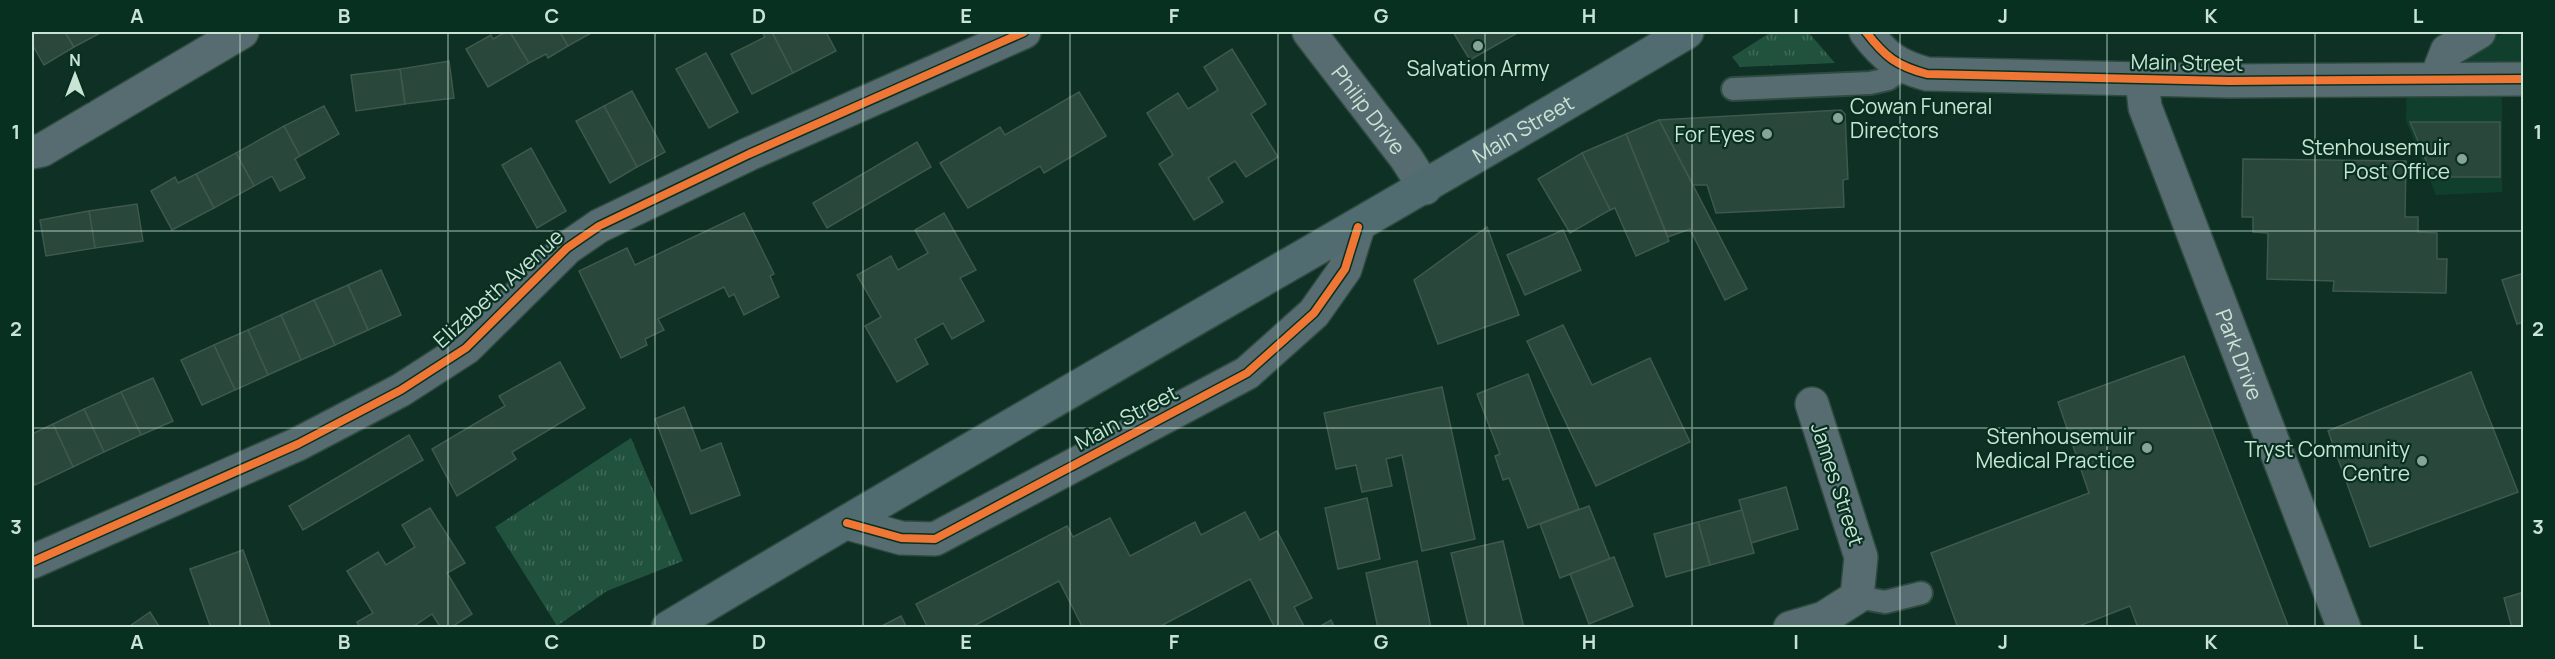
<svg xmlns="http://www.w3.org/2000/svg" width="2555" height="659" viewBox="0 0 2555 659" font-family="Manrope,sans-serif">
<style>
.built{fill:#113f2d}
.grass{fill:url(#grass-tufts)}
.building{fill:#29473b;stroke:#40584e;stroke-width:1.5}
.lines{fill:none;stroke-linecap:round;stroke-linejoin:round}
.service-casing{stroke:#2f4a3f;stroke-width:26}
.minor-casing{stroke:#2f4a3f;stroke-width:36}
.secondary-casing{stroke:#2f4a3f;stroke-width:36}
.service{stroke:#566c70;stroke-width:22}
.minor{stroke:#566c70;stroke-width:33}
.secondary{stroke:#516c70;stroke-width:33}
.cycleway-casing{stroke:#073020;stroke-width:11}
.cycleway{stroke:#f07635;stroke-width:8}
.grid{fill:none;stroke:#c9e3d5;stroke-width:1.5;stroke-opacity:0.55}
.poi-dot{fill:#88a497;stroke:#073020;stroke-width:2}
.labels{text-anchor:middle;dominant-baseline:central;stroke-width:4.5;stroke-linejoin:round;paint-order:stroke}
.street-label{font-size:21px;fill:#c9e3d5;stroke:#073020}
.poi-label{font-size:21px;fill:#c9e3d5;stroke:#073020;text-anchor:end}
.neatline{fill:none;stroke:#c9e3d5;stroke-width:2}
.grid-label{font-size:20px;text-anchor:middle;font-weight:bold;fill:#c9e3d5}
</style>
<defs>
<pattern id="grass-tufts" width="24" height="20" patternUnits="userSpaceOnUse" patternTransform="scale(1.5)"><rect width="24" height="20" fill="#21523d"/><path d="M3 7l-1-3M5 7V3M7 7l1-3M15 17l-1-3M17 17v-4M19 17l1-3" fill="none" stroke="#406b58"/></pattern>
</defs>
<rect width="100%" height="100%" fill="#0f3024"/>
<polygon class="built" points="2508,32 2523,32 2523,77 2502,78 2502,192 2436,195 2406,121 2407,69"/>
<g class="grass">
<polygon points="1771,32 1809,33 1835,63 1740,67 1732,57"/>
<polygon points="631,438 683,561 607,591 557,626 495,527"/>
</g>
<g class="building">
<polygon points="32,32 65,32 74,47 44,65 32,44"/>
<polygon points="65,32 102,32 74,47"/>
<polygon points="506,32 510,32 529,63 488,87 466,49 491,35 493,39"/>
<polygon points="510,32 560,32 568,46 548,58 546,54 529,63"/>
<polygon points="560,32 593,32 568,46"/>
<polygon points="762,32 772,32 793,73 752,94 731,54 765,37"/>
<polygon points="772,32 826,32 836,51 793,73"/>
<polygon points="1453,32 1519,32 1470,60"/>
<polygon points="1232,49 1266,104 1251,114 1278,157 1246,177 1235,161 1208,178 1223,202 1194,220 1159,164 1173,155 1147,113 1178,93 1188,109 1218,90 1204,67"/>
<polygon points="706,53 738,112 709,128 676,69"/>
<polygon points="449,61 454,98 405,104 400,69"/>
<polygon points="400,69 405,104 356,111 351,75"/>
<polygon points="632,91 665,152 637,167 604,106"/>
<polygon points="1079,92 1106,136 1044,173 1040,166 968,208 940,163 1000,127 1005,135"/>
<polygon points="324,106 339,134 300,156 284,126"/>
<polygon points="604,106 637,167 610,183 576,121"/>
<polygon points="1841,110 1845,114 1848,179 1843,180 1844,207 1716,213 1707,185 1693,185 1659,120"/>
<polygon points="1659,120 1747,289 1725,300 1690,229 1668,237 1626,134"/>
<polygon points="2410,122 2500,122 2500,177 2433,177"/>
<polygon points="284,126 300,156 295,159 305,178 280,191 272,176 254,186 236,153"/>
<polygon points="1626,134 1669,241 1636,256 1615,208 1610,210 1582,153"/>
<polygon points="917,142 931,167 827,228 813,203"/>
<polygon points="531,148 566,211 537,228 502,165"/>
<polygon points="236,153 254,186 214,208 196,174"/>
<polygon points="1582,153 1610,210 1570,233 1538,179"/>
<polygon points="2243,159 2406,161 2405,217 2418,217 2418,232 2437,233 2437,259 2447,259 2446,293 2333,291 2334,281 2267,279 2268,233 2253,232 2253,217 2242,217"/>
<polygon points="196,174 214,208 172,230 151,191 175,177 178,183"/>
<polygon points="137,204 143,241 95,248 89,211"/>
<polygon points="89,211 95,248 46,256 40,220"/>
<polygon points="744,213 774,274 770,276 779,297 744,315 734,294 729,297 724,287 658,319 664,330 645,339 647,345 621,358 579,271 627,248 635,265"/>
<polygon points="944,213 976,270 960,278 984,321 952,339 943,323 915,339 928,364 897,382 865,326 881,317 857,275 891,256 898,270 928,253 915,230"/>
<polygon points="1487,227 1519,315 1438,344 1414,280"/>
<polygon points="1563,230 1581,270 1525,295 1507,255"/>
<polygon points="381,270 401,315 368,330 348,285"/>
<polygon points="2524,273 2524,322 2517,324 2502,280"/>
<polygon points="348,285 368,330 335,345 314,300"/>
<polygon points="314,300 335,345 301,360 281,315"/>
<polygon points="281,315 301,360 268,375 248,330"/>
<polygon points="1563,325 1592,385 1650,358 1690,442 1596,486 1527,341"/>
<polygon points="248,330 268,375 235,390 214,345"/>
<polygon points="214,345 235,390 202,405 181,360"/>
<polygon points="2184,356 2289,628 2138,628 2130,606 2074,628 1958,628 1931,553 2089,493 2058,402"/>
<polygon points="560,362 585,408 512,452 516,459 457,496 432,449 505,406 499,396"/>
<polygon points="2471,372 2518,492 2370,547 2328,431"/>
<polygon points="1528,374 1579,509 1528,528 1509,478 1503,480 1495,456 1500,454 1477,394"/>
<polygon points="153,378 173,421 141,435 121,392"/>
<polygon points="1442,387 1475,539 1422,551 1402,455 1386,459 1392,486 1362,492 1356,465 1336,469 1324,413"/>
<polygon points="121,392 141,435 104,452 84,409"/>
<polygon points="684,407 701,451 721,443 740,495 691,514 655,419"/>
<polygon points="84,409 104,452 73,467 53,424"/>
<polygon points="53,424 73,467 35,485 32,478 32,434"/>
<polygon points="409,435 423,460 303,530 289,506"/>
<polygon points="1786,487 1798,529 1751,543 1739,500"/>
<polygon points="1367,498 1380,559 1338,569 1325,508"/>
<polygon points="1589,506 1610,559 1560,578 1540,524"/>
<polygon points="430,508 465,563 447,573 472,614 450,628 441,628 432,614 411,628 360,628 357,622 373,613 347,571 378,552 386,565 415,547 402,525"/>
<polygon points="1742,510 1754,553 1710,565 1698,522"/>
<polygon points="1245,512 1260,540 1277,531 1312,598 1294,607 1305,628 1275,628 1250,579 1157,628 1083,628 1059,581 970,628 928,628 916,604 1067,526 1073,537 1110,518 1130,556 1195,522 1201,535"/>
<polygon points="1698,522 1710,565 1666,577 1654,534"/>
<polygon points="1503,541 1524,628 1469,628 1451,553"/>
<polygon points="243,550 271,628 211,628 190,569"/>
<polygon points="1614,557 1633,606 1589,624 1570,574"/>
<polygon points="1417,561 1431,628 1378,628 1366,573"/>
<polygon points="2524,592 2524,628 2512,628 2504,598"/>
<polygon points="150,612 160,628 127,628"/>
<polygon points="901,616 907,628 878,628"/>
<polygon points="1331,620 1335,628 1317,628"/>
</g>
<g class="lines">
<g class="service-casing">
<g id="service">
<polyline points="1733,89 1870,83 1888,79 1903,68"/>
<polyline points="1857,597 1885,602 1921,593"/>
</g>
</g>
<g class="minor-casing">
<g id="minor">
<path id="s1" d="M1309,32L1406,158L1425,188"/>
<path d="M1866,32C1885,57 1897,66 1927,74L2229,81L2524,79"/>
<polyline points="2436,79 2447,51 2479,32"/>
<path id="s2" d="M2142,80L2145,107L2344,628"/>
<polyline points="32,152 42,150 242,32"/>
<polyline points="847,523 901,538 935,539 1247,373 1314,313 1345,269 1358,227"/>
<polyline points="32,562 298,444 401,390 466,348 567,248 599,226 749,154 1024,32"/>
<polyline points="1790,628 1824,618 1857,597 1861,557 1812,404"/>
</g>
</g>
<g class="secondary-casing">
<g id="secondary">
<path id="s3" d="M668,628C1005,425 1349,233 1687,32"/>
</g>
</g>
<use href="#service" class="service"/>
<use href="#minor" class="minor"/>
<use href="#secondary" class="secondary"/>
<g class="cycleway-casing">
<g id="cycleway">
<path d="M1866,32C1885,57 1897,66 1927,74L2229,81L2524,79"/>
<polyline points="847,523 901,538 935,539 1247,373 1314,313 1345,269 1358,227"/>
<polyline points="32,562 298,444 401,390 466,348 567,248 599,226 749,154 1024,32"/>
</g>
</g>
<use href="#cycleway" class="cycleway"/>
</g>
<path class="grid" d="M240,32V628M448,32V628M655,32V628M863,32V628M1070,32V628M1278,32V628M1485,32V628M1692,32V628M1900,32V628M2107,32V628M2315,32V628M32,231H2524M32,428H2524"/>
<g class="poi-dot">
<circle cx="1478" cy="46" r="6"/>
<circle cx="1838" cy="118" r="6"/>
<circle cx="1767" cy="134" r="6"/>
<circle cx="2462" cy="159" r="6"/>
<circle cx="2147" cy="448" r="6"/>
<circle cx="2422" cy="461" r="6"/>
</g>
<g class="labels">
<g class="street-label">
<text transform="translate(2187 62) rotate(1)">Main Street</text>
<text stroke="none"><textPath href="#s1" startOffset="98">Philip Drive</textPath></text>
<text stroke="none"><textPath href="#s3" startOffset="990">Main Street</textPath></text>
<text transform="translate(498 288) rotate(-42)">Elizabeth Avenue</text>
<text stroke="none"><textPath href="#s2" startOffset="292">Park Drive</textPath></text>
<text transform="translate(1126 417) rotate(-28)">Main Street</text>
<text transform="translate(1838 484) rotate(72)">James Street</text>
</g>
<g class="poi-label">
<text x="1478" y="68" text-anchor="middle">Salvation Army</text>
<text x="1850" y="106" text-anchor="start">Cowan Funeral<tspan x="1850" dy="24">Directors</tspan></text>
<text x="1755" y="134">For Eyes</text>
<text x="2450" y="147">Stenhousemuir<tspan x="2450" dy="24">Post Office</tspan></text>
<text x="2135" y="436">Stenhousemuir<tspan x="2135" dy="24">Medical Practice</tspan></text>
<text x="2410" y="449">Tryst Community<tspan x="2410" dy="24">Centre</tspan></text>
</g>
</g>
<rect width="2555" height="659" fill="none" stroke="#073020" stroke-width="66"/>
<g transform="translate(75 75)" stroke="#073020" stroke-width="4.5" paint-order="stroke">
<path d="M0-4.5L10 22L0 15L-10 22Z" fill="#c9e3d5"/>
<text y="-9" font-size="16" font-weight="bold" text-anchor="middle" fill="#c9e3d5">N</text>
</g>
<rect x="33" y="33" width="2489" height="593" class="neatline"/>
<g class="grid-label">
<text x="137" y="23">A</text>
<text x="344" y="23">B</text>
<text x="552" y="23">C</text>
<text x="759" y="23">D</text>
<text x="966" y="23">E</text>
<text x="1174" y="23">F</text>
<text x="1381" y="23">G</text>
<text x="1589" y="23">H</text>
<text x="1796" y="23">I</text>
<text x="2003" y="23">J</text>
<text x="2211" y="23">K</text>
<text x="2418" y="23">L</text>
<text x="16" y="139">1</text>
<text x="2538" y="139">1</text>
<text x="16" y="336">2</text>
<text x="2538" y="336">2</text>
<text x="16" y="534">3</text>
<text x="2538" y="534">3</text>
<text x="137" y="649">A</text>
<text x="344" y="649">B</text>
<text x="552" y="649">C</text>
<text x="759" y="649">D</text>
<text x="966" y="649">E</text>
<text x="1174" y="649">F</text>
<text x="1381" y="649">G</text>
<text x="1589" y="649">H</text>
<text x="1796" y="649">I</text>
<text x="2003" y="649">J</text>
<text x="2211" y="649">K</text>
<text x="2418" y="649">L</text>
</g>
</svg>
